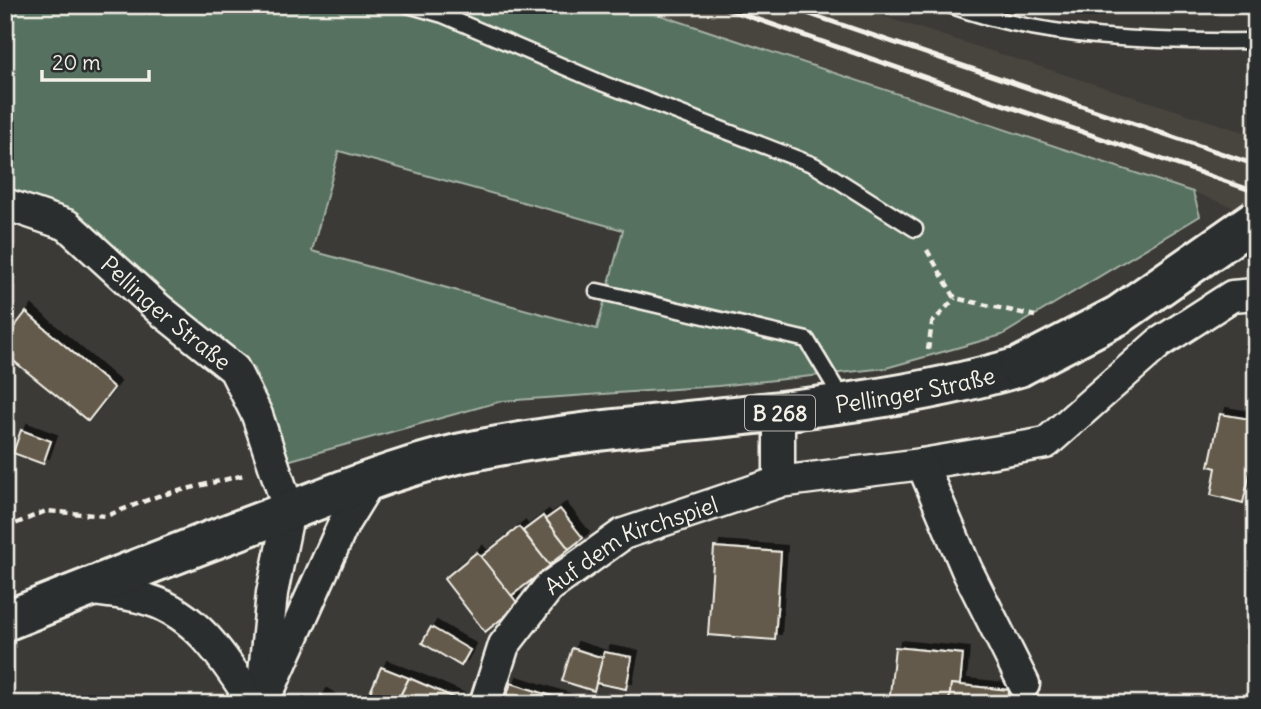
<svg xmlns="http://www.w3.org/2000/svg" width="1261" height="709" viewBox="0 0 1261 709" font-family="Delius,sans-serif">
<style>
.built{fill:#47443d}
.green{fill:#56715f;stroke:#a5b1a4;stroke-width:2;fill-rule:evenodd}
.building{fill:#635a4b;stroke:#f4f1e8;stroke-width:2;filter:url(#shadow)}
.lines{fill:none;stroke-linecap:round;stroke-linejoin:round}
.service-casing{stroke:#f4f1e8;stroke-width:19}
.minor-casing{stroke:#f4f1e8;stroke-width:35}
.primary-casing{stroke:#f4f1e8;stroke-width:44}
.path{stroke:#f4f1e8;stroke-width:4.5;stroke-dasharray:7 5;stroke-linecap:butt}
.service{stroke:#2a2d2e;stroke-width:14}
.minor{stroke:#2a2d2e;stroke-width:30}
.primary{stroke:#2a2d2e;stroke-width:38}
.rail{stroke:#f4f1e8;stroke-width:5}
.primary-bridge-casing{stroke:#f4f1e8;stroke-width:44;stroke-linecap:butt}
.primary-bridge{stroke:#2a2d2e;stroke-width:38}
.labels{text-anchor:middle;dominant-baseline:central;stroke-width:6;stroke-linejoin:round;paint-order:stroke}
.shield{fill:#2a2d2e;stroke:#b7b6b0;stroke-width:2}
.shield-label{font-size:21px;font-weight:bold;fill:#f4f1e8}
.street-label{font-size:23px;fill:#f4f1e8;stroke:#2a2d2e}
</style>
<defs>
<filter id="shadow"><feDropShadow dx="6" dy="-6" stdDeviation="0" flood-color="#0009"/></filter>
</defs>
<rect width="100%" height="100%" fill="#3b3a37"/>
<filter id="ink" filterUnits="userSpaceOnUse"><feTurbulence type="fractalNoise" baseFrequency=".0143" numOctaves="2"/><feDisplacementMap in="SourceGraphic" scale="14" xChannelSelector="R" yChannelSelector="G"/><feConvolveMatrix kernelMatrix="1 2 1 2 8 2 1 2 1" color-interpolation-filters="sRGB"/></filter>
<g filter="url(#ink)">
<polygon class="built" points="630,5 848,5 1256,136 1256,216 1193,192"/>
<path class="green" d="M5,5H630L1193,192L1200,216L1002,335L886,368L718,386L502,401L287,461L255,369L80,222L5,191ZM339,151L623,230L597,329L312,251Z"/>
<g class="building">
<polygon points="26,312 114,388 88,421 5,354 5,339"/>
<polygon points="1220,414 1256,420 1256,474 1250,473 1243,503 1211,495 1216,468 1209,466"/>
<polygon points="21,430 51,441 43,464 13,453"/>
<polygon points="560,509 583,538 569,549 546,519"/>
<polygon points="543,516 569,549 549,565 523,531"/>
<polygon points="519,527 550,566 511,596 481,557"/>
<polygon points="714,547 781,552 775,640 708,635"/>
<polygon points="477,552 519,605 485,632 444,579"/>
<polygon points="431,627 470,650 461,666 422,643"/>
<polygon points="895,647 963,654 960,685 951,684 949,704 889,704"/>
<polygon points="572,648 603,658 594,691 562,681"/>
<polygon points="604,652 632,657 626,689 596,683"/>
<polygon points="381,667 409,678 396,704 365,704"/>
<polygon points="409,678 462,701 461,704 396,704"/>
<polygon points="511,683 567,701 566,704 504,704"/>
<polygon points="951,684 1009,690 1008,704 949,704"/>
<polygon points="321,695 335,704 316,704"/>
</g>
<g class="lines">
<g class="service-casing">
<g id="service">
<polyline points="408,5 443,15 604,84 814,165 915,229"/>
<path d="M949,5C1046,40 1154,42 1256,41"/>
<polyline points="597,291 807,340 843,400"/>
</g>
</g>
<g class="minor-casing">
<g id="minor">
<path id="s1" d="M5,204L67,225L159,309L234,369L257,415L289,511L272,593L261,704"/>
<polyline points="922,464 1046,443 1159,343 1232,296 1256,294"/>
<polyline points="779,482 922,464 967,570 1024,684"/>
<path d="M85,589C106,592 129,593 149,600C199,615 227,663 254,704"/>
<polyline points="272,684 344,523 371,479"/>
<path id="s2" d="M485,704L504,645L549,587L623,534L779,482V413"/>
</g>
</g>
<g class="primary-casing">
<g id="primary">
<path id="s3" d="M5,621C95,585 185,550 276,516C344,490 410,462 482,449C661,414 842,419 1019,367"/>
</g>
</g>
<g class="path">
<polyline points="927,250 955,298 1035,316"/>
<polyline points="928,350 932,323 955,298"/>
<polyline points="5,528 46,511 106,516 158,496 244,475"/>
</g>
<use href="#service" class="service"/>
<use href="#minor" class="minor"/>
<use href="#primary" class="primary"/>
<g class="rail">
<polyline points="716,5 1256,192"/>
<polyline points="783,5 1256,165"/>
</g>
<g class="primary-bridge-casing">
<polyline id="primary-bridge" points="1019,367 1119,315 1256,219"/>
</g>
<use href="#primary-bridge" class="primary-bridge"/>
</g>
</g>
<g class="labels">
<rect class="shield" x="745" y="395.5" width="70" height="35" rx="5"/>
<g class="shield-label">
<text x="780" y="413">B 268</text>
</g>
<g class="street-label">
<text stroke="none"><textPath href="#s1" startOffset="198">Pellinger Straße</textPath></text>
<text stroke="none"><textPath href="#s3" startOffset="945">Pellinger Straße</textPath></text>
<text stroke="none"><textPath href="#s2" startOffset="229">Auf dem Kirchspiel</textPath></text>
</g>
</g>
<rect width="1261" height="709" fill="none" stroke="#2a2d2e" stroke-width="28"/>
<rect x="14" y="14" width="1233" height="681" fill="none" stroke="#f4f1e8" stroke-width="2.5" filter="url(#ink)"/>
<path d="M42 70v10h107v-10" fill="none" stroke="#f4f1e8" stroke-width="3.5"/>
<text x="52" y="70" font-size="21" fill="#f4f1e8" stroke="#2a2d2e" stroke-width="5" paint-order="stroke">20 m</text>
</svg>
